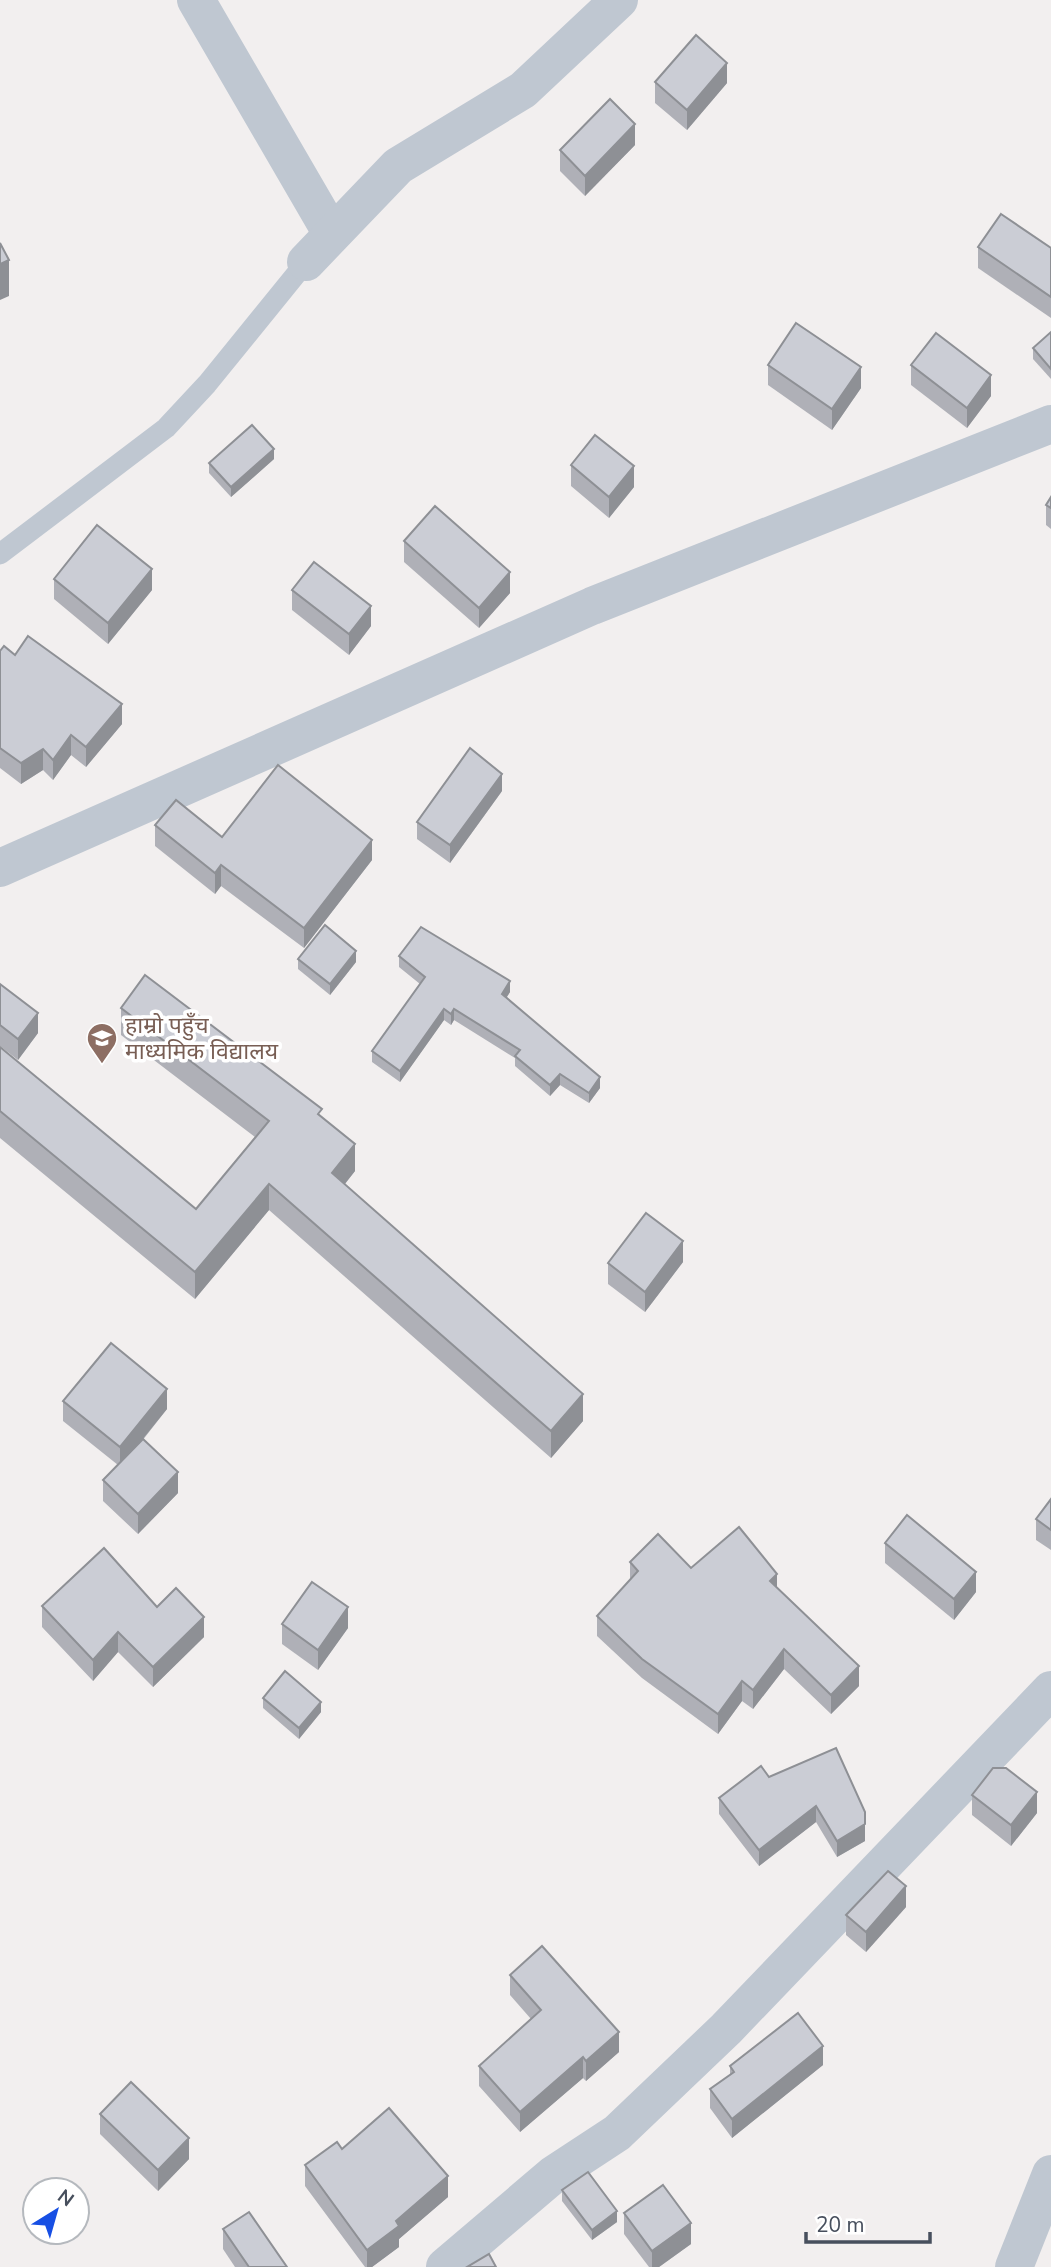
<svg xmlns="http://www.w3.org/2000/svg" width="1051" height="2267" viewBox="0 0 1051 2267" font-family="'Nunito Sans','Noto Sans Devanagari',sans-serif">
<style>
.lines{fill:none;stroke-linecap:round;stroke-linejoin:round}
.service{stroke:#bfc7d1;stroke-width:21}
.minor{stroke:#bfc7d1;stroke-width:38}
.wall{fill:#afb0b7}
.shaded-wall{fill:#8e9095}
.building{fill:#cbcdd5;stroke:#8e9095;stroke-width:2}
.labels{text-anchor:middle;dominant-baseline:central;stroke-width:7;stroke-linejoin:round;paint-order:stroke}
.education-label{font-size:23px;fill:#785e54;stroke:#fff;text-anchor:start}
</style>
<rect width="100%" height="100%" fill="#f2efef"/>
<g class="lines">
<polyline class="service" points="0,554 166,428 207,384 306,262"/>
<g class="minor">
<polyline points="196,0 332,234"/>
<polyline points="306,262 398,166 523,90 619,0"/>
<polyline points="0,868 592,606 1051,424"/>
<polyline points="445,2267 553,2175 617,2133 726,2029 1051,1690"/>
<polyline points="1014,2267 1051,2174"/>
</g>
</g>
<g class="wall">
<polygon points="655,82 727,83 687,130 655,103"/>
<polygon points="635,145 585,196 560,171 560,150"/>
<polygon points="978,247 1051,248 1051,318 978,268"/>
<polygon points="1051,332 1051,379 1033,359 1033,348"/>
<polygon points="768,365 861,388 832,430 768,385"/>
<polygon points="911,365 991,396 967,428 911,385"/>
<polygon points="274,459 231,497 209,473 209,463"/>
<polygon points="571,465 634,487 609,518 571,486"/>
<polygon points="1051,497 1051,529 1046,525 1046,505"/>
<polygon points="404,541 510,593 479,628 404,562"/>
<polygon points="54,579 152,590 108,644 54,599"/>
<polygon points="292,590 371,626 349,655 292,610"/>
<polygon points="0,651 15,655 122,724 86,767 71,755 53,780 43,770 21,784 0,768"/>
<polygon points="502,791 450,863 417,839 417,822"/>
<polygon points="155,825 222,837 372,860 304,948 221,886 215,894 155,846"/>
<polygon points="399,956 510,992 507,997 600,1088 589,1103 560,1085 550,1096 515,1066 515,1058 454,1020 451,1025 444,1020 400,1082 372,1062 372,1051 420,984 399,967"/>
<polygon points="298,959 356,962 330,995 298,969"/>
<polygon points="0,984 38,1033 18,1060 0,1046"/>
<polygon points="121,1008 322,1117 355,1171 345,1184 583,1421 551,1458 269,1210 195,1299 0,1138 0,1047 196,1209 255,1137 121,1035"/>
<polygon points="683,1262 645,1312 608,1284 608,1263"/>
<polygon points="63,1401 167,1409 142,1441 178,1493 138,1534 103,1501 103,1480 118,1465 63,1421"/>
<polygon points="1051,1499 1051,1550 1036,1540 1036,1519"/>
<polygon points="885,1543 976,1592 954,1620 885,1563"/>
<polygon points="630,1562 691,1568 777,1588 859,1686 831,1714 784,1669 753,1709 742,1701 718,1734 642,1678 597,1636 597,1616 630,1581"/>
<polygon points="42,1606 157,1607 204,1637 153,1687 118,1652 93,1681 42,1627"/>
<polygon points="282,1624 348,1628 318,1670 282,1644"/>
<polygon points="263,1698 321,1712 299,1739 263,1708"/>
<polygon points="836,1748 865,1841 837,1857 816,1822 759,1866 719,1814 719,1798"/>
<polygon points="972,1795 1037,1813 1011,1846 972,1815"/>
<polygon points="906,1907 866,1952 846,1935 846,1915"/>
<polygon points="510,1975 619,2052 586,2081 583,2078 520,2132 479,2086 479,2066 531,2019 510,1995"/>
<polygon points="823,2065 732,2138 710,2108 710,2089 730,2075 730,2066"/>
<polygon points="100,2114 189,2159 158,2191 100,2134"/>
<polygon points="342,2149 448,2197 399,2239 399,2247 372,2267 365,2267 305,2186 305,2165"/>
<polygon points="562,2190 617,2222 592,2240 562,2201"/>
<polygon points="624,2213 691,2244 659,2267 649,2267 624,2234"/>
<polygon points="223,2229 287,2267 235,2267 223,2249"/>
</g>
<g class="shaded-wall">
<polygon points="727,63 727,83 687,130 687,110"/>
<polygon points="635,124 635,145 585,196 585,176"/>
<polygon points="9,260 9,296 0,300 0,264"/>
<polygon points="861,367 861,388 832,430 832,409"/>
<polygon points="991,375 991,396 967,428 967,408"/>
<polygon points="274,449 274,459 231,497 231,487"/>
<polygon points="634,466 634,487 609,518 609,497"/>
<polygon points="152,569 152,590 108,644 108,623"/>
<polygon points="510,572 510,593 479,628 479,608"/>
<polygon points="371,606 371,626 349,655 349,634"/>
<polygon points="122,704 122,724 86,767 86,747"/>
<polygon points="71,735 71,755 53,780 53,760"/>
<polygon points="43,749 43,770 21,784 21,763"/>
<polygon points="502,774 502,791 450,863 450,845"/>
<polygon points="372,840 372,860 304,948 304,928"/>
<polygon points="221,865 221,886 215,894 215,873"/>
<polygon points="356,951 356,962 330,995 330,984"/>
<polygon points="510,981 510,992 502,1004 502,994"/>
<polygon points="444,1009 444,1020 400,1082 400,1071"/>
<polygon points="454,1009 454,1020 451,1025 451,1014"/>
<polygon points="38,1013 38,1033 18,1060 18,1039"/>
<polygon points="560,1074 560,1085 550,1096 550,1085"/>
<polygon points="600,1077 600,1088 589,1103 589,1093"/>
<polygon points="355,1144 355,1171 332,1200 332,1173"/>
<polygon points="269,1184 269,1210 195,1299 195,1272"/>
<polygon points="683,1241 683,1262 645,1312 645,1292"/>
<polygon points="167,1389 167,1409 120,1467 120,1447"/>
<polygon points="583,1394 583,1421 551,1458 551,1431"/>
<polygon points="178,1472 178,1493 138,1534 138,1514"/>
<polygon points="976,1572 976,1592 954,1620 954,1599"/>
<polygon points="777,1574 777,1594 770,1581"/>
<polygon points="348,1607 348,1628 318,1670 318,1650"/>
<polygon points="204,1617 204,1637 153,1687 153,1667"/>
<polygon points="118,1632 118,1652 93,1681 93,1660"/>
<polygon points="784,1649 784,1669 753,1709 753,1690"/>
<polygon points="859,1666 859,1686 831,1714 831,1695"/>
<polygon points="742,1681 742,1701 718,1734 718,1714"/>
<polygon points="321,1702 321,1712 299,1739 299,1728"/>
<polygon points="1037,1792 1037,1813 1011,1846 1011,1825"/>
<polygon points="816,1806 816,1822 759,1866 759,1850"/>
<polygon points="865,1824 865,1841 837,1857 837,1841"/>
<polygon points="906,1886 906,1907 866,1952 866,1932"/>
<polygon points="619,2032 619,2052 586,2081 586,2061"/>
<polygon points="823,2046 823,2065 732,2138 732,2119"/>
<polygon points="583,2057 583,2078 520,2132 520,2112"/>
<polygon points="189,2138 189,2159 158,2191 158,2170"/>
<polygon points="448,2176 448,2197 399,2239 399,2247 372,2267 367,2267 367,2250 396,2221"/>
<polygon points="617,2211 617,2222 592,2240 592,2230"/>
<polygon points="691,2223 691,2244 659,2267 652,2267 652,2251"/>
</g>
<g class="building">
<polygon points="696,35 727,63 687,110 655,82"/>
<polygon points="610,99 635,124 585,176 560,150"/>
<polygon points="1001,214 1051,248 1051,297 978,247"/>
<polygon points="0,243 9,260 0,264"/>
<polygon points="796,323 861,367 832,409 768,365"/>
<polygon points="1051,332 1051,369 1033,348"/>
<polygon points="936,333 991,375 967,408 911,365"/>
<polygon points="252,425 274,449 231,487 209,463"/>
<polygon points="595,435 634,466 609,497 571,465"/>
<polygon points="1051,497 1051,508 1046,505"/>
<polygon points="435,506 510,572 479,608 404,541"/>
<polygon points="97,525 152,569 108,623 54,579"/>
<polygon points="314,562 371,606 349,634 292,590"/>
<polygon points="28,636 122,704 86,747 71,735 53,760 43,749 21,763 0,748 0,651 4,646 15,655"/>
<polygon points="470,748 502,774 450,845 417,822"/>
<polygon points="278,765 372,840 304,928 221,865 215,873 155,825 176,800 222,837"/>
<polygon points="325,925 356,951 330,984 298,959"/>
<polygon points="421,927 510,981 502,994 600,1077 589,1093 560,1074 550,1085 515,1056 520,1050 454,1009 451,1014 444,1009 400,1071 372,1051 425,977 399,956"/>
<polygon points="145,975 322,1109 318,1114 355,1144 332,1173 583,1394 551,1431 269,1184 195,1272 0,1111 0,1047 196,1209 269,1121 121,1008"/>
<polygon points="0,984 38,1013 18,1039 0,1025"/>
<polygon points="646,1213 683,1241 645,1292 608,1263"/>
<polygon points="111,1343 167,1389 120,1447 63,1401"/>
<polygon points="143,1439 178,1472 138,1514 103,1480"/>
<polygon points="1051,1499 1051,1530 1036,1519"/>
<polygon points="907,1515 976,1572 954,1599 885,1543"/>
<polygon points="739,1527 777,1574 770,1581 859,1666 831,1695 784,1649 753,1690 742,1681 718,1714 642,1659 597,1616 638,1571 630,1562 658,1534 691,1568"/>
<polygon points="104,1548 157,1607 176,1588 204,1617 153,1667 118,1632 93,1660 42,1606"/>
<polygon points="312,1582 348,1607 318,1650 282,1624"/>
<polygon points="285,1671 321,1702 299,1728 263,1698"/>
<polygon points="836,1748 865,1812 865,1824 837,1841 816,1806 759,1850 719,1798 761,1766 769,1777"/>
<polygon points="993,1768 1006,1768 1037,1792 1011,1825 972,1795"/>
<polygon points="888,1871 906,1886 866,1932 846,1915"/>
<polygon points="542,1946 619,2032 586,2061 583,2057 520,2112 479,2066 541,2010 510,1975"/>
<polygon points="798,2013 823,2046 732,2119 710,2089 734,2072 730,2066"/>
<polygon points="131,2082 189,2138 158,2170 100,2114"/>
<polygon points="389,2108 448,2176 396,2221 399,2226 367,2250 305,2165 337,2142 342,2149"/>
<polygon points="588,2172 617,2211 592,2230 562,2190"/>
<polygon points="663,2185 691,2223 652,2251 624,2213"/>
<polygon points="249,2212 287,2267 249,2267 223,2229"/>
<polygon points="489,2254 496,2267 467,2267"/>
</g>
<defs>
<g id="school-pin" transform="scale(1.575)"><path d="M0 17L-7.5 6A9.5 9.5 0 1 1 7.5 6Z" fill="#8d6e63" stroke="#fff"/><path d="M0-5L7-2L0 1L-7-2ZM-4 1L0 2.5L4 1V4Q0 6-4 4Z" fill="#fff"/></g>
</defs>
<g fill-rule="evenodd">
<use href="#school-pin" x="102" y="1038"/>
</g>
<g class="labels">
<g class="education-label">
<text x="125" y="1025">हाम्रो पहुँच<tspan x="125" dy="26">माध्यमिक विद्यालय</tspan></text>
</g>
</g>
<g transform="translate(56 2211) rotate(37)"><circle r="33" fill="#ffffff" stroke="#b5b9be" stroke-width="2"/>
<path d="M0-5L12 26L0 18L-12 26Z" fill="#174fe4"/>
<text y="-10" font-size="19" font-weight="bold" text-anchor="middle" fill="#474f5d">N</text>
</g>
<path d="M806 2232v10h124v-10" fill="none" stroke="#474f5d" stroke-width="3.5"/>
<text x="816" y="2232" font-size="21" fill="#474f5d" stroke="#ffffff" stroke-width="5" paint-order="stroke">20 m</text>
</svg>
